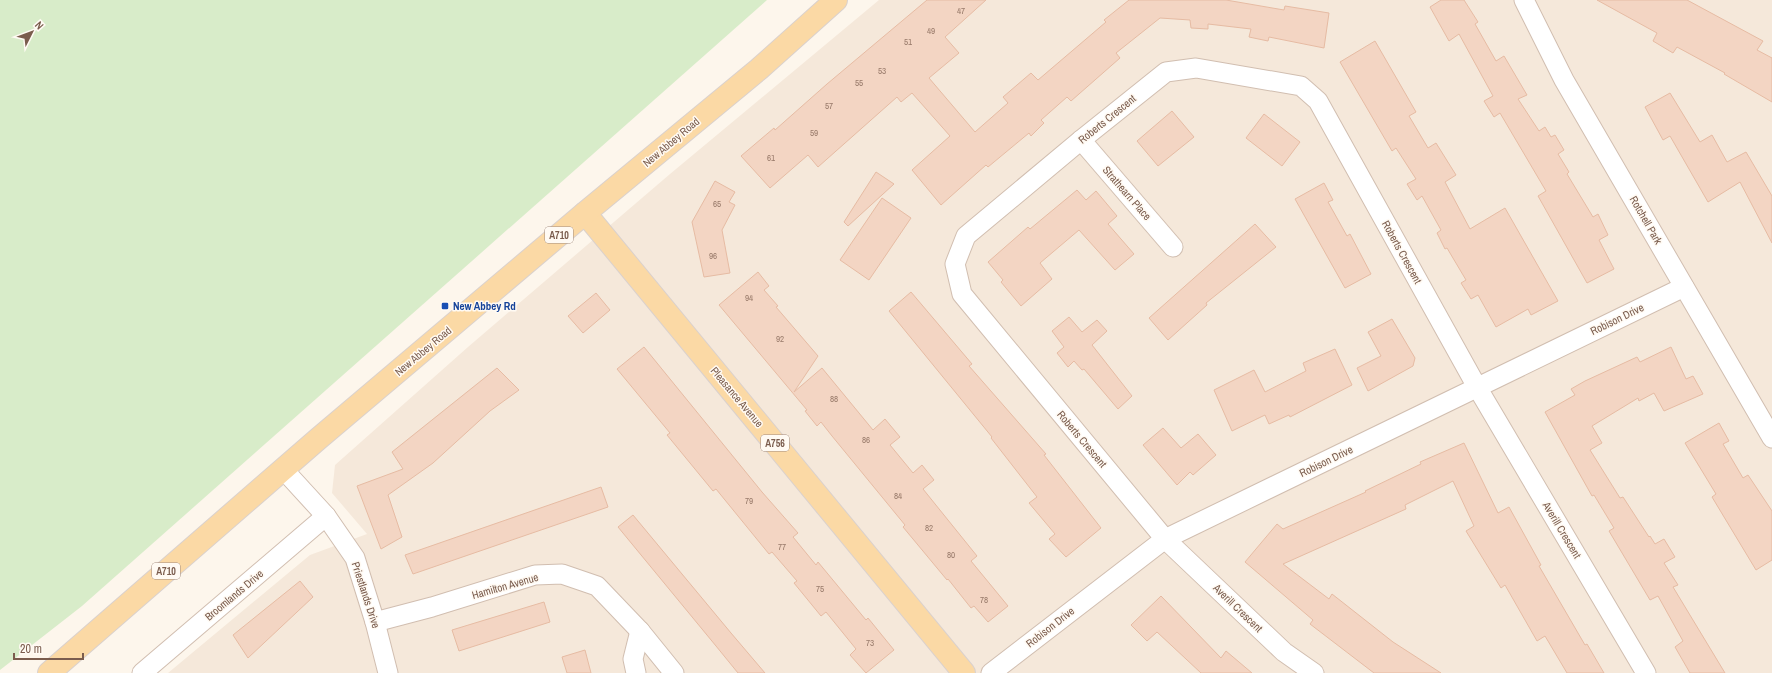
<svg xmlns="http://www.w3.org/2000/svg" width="1772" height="673" viewBox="0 0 1772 673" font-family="'Archivo Narrow',sans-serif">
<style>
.residential{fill:#f5e8da}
.green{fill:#d8ecc9}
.building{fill:#f3d5c3;stroke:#e6bba3}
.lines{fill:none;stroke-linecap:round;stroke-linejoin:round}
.minor-casing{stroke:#d1beb0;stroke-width:21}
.primary-casing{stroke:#dad1cd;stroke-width:24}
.minor{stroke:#fff;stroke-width:19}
.primary{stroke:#fbd9a5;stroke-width:22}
.transit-dot{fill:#1a4fb4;stroke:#fffaf3;stroke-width:1.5}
.labels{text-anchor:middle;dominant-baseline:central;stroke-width:3;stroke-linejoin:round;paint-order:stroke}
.number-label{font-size:9px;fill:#987a6a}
.shield{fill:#fffaf3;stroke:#a28b7f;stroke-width:1}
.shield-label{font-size:10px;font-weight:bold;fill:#7a5c4d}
.street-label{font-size:11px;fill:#7a5c4d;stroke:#fffaf3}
.transit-label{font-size:11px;font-weight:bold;fill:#164399;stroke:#fffaf3;text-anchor:start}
</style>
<rect width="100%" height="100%" fill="#fdf6ec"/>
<polygon class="residential" points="879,0 1772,0 1772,673 168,673 310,555 367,534 332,493 335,465 468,347 670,174"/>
<polygon class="green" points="0,0 767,0 82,606 0,670"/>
<g class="building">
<polygon points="927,0 986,0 945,37 959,53 929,78 975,132 1008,103 1003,97 1031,73 1038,80 1106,22 1104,20 1129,0 1226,0 1284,10 1285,6 1329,13 1324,48 1269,37 1268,41 1249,37 1251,29 1208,24 1208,29 1191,28 1190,20 1160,18 1116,53 1120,58 1071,101 1067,97 1041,120 1044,123 1031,136 1029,133 988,167 986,165 941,205 912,170 950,136 912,93 901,102 897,97 818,167 808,155 770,188 741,156 774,128 775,130 827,84"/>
<polygon points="1441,0 1464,0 1478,22 1475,24 1496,61 1504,56 1527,95 1518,99 1539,131 1545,127 1551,137 1555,135 1564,150 1558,154 1569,172 1567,174 1593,217 1598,214 1608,235 1599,240 1614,269 1587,283 1538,196 1546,191 1500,113 1494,117 1484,101 1493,96 1459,34 1449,41 1430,7"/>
<polygon points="1597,0 1687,0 1763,41 1757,50 1772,58 1772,102 1724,74 1725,73 1677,47 1673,53 1653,41 1657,33"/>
<polygon points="1375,41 1416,112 1409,116 1428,148 1436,143 1456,175 1445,182 1470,229 1505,208 1558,301 1531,315 1528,309 1496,327 1478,295 1471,299 1461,283 1466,280 1447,248 1445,249 1437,233 1441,230 1422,196 1417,200 1407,184 1416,179 1396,148 1392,151 1340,62"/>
<polygon points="1670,93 1700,142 1712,135 1727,162 1746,152 1772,196 1772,243 1740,182 1708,202 1670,136 1663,140 1645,107"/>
<polygon points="1172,111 1194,137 1158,166 1137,141"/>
<polygon points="1264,114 1300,142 1282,166 1246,138"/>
<polygon points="876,172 894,184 848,226 844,222"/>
<polygon points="715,181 735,192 729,202 735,205 722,230 730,273 704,277 692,222"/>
<polygon points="1324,183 1333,200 1328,202 1347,236 1350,234 1371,274 1345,288 1295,199"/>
<polygon points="1077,190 1086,200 1096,191 1117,216 1108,224 1134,254 1115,270 1079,230 1040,263 1052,279 1021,306 1001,282 1003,280 988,262 1028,227 1030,229"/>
<polygon points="882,198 911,218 869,280 840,260"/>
<polygon points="1255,224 1276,247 1206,303 1207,305 1168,340 1149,318"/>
<polygon points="758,272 769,286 764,290 778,306 776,307 818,356 794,392 822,368 873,430 885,419 900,437 890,445 913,473 922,465 934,480 923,489 977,556 971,561 1008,606 988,622 974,606 971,608 948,579 947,580 903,527 905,525 832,436 821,422 817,426 805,411 807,410 719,305"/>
<polygon points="911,292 972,364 969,366 1046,454 1044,455 1101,528 1066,557 1049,539 1055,534 1029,503 1037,497 991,438 992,437 889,311"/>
<polygon points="596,293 610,310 583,333 568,316"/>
<polygon points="1069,317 1082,332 1097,320 1107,331 1092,345 1132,396 1118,409 1084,369 1082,370 1074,361 1068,367 1057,353 1064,347 1052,331"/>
<polygon points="1392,319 1415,358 1413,366 1368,391 1357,368 1381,356 1368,332"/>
<polygon points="644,347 762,492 798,533 793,537 816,565 818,562 866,620 868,618 894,650 866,673 850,655 856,649 826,612 821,616 794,583 797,581 772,552 769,554 716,489 713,491 667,435 670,433 617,369"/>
<polygon points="1671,347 1686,379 1693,376 1703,394 1664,411 1654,393 1639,401 1638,398 1592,426 1602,443 1590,450 1620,498 1623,497 1649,537 1650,536 1655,544 1664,539 1675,557 1664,563 1678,585 1673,587 1725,673 1690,673 1675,647 1683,641 1658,596 1650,600 1609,531 1614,528 1594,495 1592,496 1545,412 1575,395 1571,389 1585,381 1637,357 1640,362"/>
<polygon points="1335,349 1352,385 1290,417 1289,415 1269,424 1265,415 1232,431 1214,390 1254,370 1265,392 1306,371 1303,363"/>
<polygon points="497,368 519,390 490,411 433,463 388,495 402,537 381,549 357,486 403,469 392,452"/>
<polygon points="1719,423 1729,441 1723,444 1743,478 1748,475 1772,511 1772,560 1756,570 1712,497 1716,494 1685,443"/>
<polygon points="1163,428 1181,448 1198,434 1216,455 1193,475 1190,472 1177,485 1143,445"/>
<polygon points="1464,443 1498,513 1509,507 1541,565 1539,566 1585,645 1587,644 1604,673 1567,673 1545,636 1537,641 1505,585 1501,588 1466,531 1474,526 1453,481 1405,505 1406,509 1283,564 1329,599 1332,594 1393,642 1441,673 1374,673 1310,624 1313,620 1245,562 1277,524 1283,529 1366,492 1365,491 1421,464 1420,462"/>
<polygon points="601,487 608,507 413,574 405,555"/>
<polygon points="633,515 731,633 765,673 738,673 716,646 618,527"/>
<polygon points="300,581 313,597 248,658 233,635"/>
<polygon points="1161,596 1221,658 1226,651 1252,673 1201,673 1157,632 1147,641 1131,625"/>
<polygon points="544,602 550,622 459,651 452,630"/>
<polygon points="585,650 591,673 567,673 562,657"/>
</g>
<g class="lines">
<g class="minor-casing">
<g id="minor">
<polyline points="1524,0 1564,80 1772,438"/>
<polyline points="1081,140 1173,247"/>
<polyline points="283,469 326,516 355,558 375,622 388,673"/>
<polyline points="375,622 432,607 535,575 562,574 597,586 640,631 674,673"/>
<polyline points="142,673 326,516"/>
<polyline points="636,673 633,659 640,631"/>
<polyline points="991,673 1165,539 1684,287"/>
<polyline points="1314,673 1284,652 1165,539 962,294 955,264 966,236 1081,140 1166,72 1196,68 1301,86 1318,101 1477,387 1646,673"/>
</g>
</g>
<g class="primary-casing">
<g id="primary">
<polyline points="585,213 964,673"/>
<polyline points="49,673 318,439 585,213 759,69 836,0"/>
</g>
</g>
<use href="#minor" class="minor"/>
<use href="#primary" class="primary"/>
</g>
<rect class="transit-dot" x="441" y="302" width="8" height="8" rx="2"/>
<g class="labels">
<g class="number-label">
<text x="961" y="11">47</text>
<text x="931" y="31">49</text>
<text x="908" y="42">51</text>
<text x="882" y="71">53</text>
<text x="859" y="83">55</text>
<text x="829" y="106">57</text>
<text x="814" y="133">59</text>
<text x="771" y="158">61</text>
<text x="717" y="204">65</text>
<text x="713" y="256">96</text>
<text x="749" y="298">94</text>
<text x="780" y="339">92</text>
<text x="834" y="399">88</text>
<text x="866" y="440">86</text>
<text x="898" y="496">84</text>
<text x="749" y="501">79</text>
<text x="929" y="528">82</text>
<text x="782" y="547">77</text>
<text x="951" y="555">80</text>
<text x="820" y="589">75</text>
<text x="984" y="600">78</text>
<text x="870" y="643">73</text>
</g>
<g class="shield">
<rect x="545" y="227" width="28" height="16" rx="3"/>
<rect x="761" y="435" width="28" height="16" rx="3"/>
<rect x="152" y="563" width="28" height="16" rx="3"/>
</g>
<g class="shield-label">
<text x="559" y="235">A710</text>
<text x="775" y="443">A756</text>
<text x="166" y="571">A710</text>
</g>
<g class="street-label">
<text transform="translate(1107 119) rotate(-39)">Roberts Crescent</text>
<text transform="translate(671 142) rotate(-40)">New Abbey Road</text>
<text transform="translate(1127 193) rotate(49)">Strathearn Place</text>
<text transform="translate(1646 220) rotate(60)">Rotchell Park</text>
<text transform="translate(1402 252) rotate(61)">Roberts Crescent</text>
<text transform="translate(1617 319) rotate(-26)">Robison Drive</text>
<text transform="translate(423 351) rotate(-40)">New Abbey Road</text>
<text transform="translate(737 397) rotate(50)">Pleasance Avenue</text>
<text transform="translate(1082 439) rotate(50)">Roberts Crescent</text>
<text transform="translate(1326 461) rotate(-26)">Robison Drive</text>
<text transform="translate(1562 530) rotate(59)">Averill Crescent</text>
<text transform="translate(505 586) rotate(-16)">Hamilton Avenue</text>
<text transform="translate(234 595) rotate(-40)">Broomlands Drive</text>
<text transform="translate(366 595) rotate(72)">Priestlands Drive</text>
<text transform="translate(1238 608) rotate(44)">Averill Crescent</text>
<text transform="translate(1050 627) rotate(-38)">Robison Drive</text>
</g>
<g class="transit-label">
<text x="453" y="306">New Abbey Rd</text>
</g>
</g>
<g transform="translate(32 32) rotate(48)" stroke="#fffaf3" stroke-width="3" paint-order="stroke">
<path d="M0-3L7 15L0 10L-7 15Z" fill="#7a5c4d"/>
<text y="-6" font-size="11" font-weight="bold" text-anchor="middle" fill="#7a5c4d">N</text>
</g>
<path d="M14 653v6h69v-6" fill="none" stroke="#7a5c4d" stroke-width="2"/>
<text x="20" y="653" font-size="12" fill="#7a5c4d" stroke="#fffaf3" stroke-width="3" paint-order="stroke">20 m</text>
</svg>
